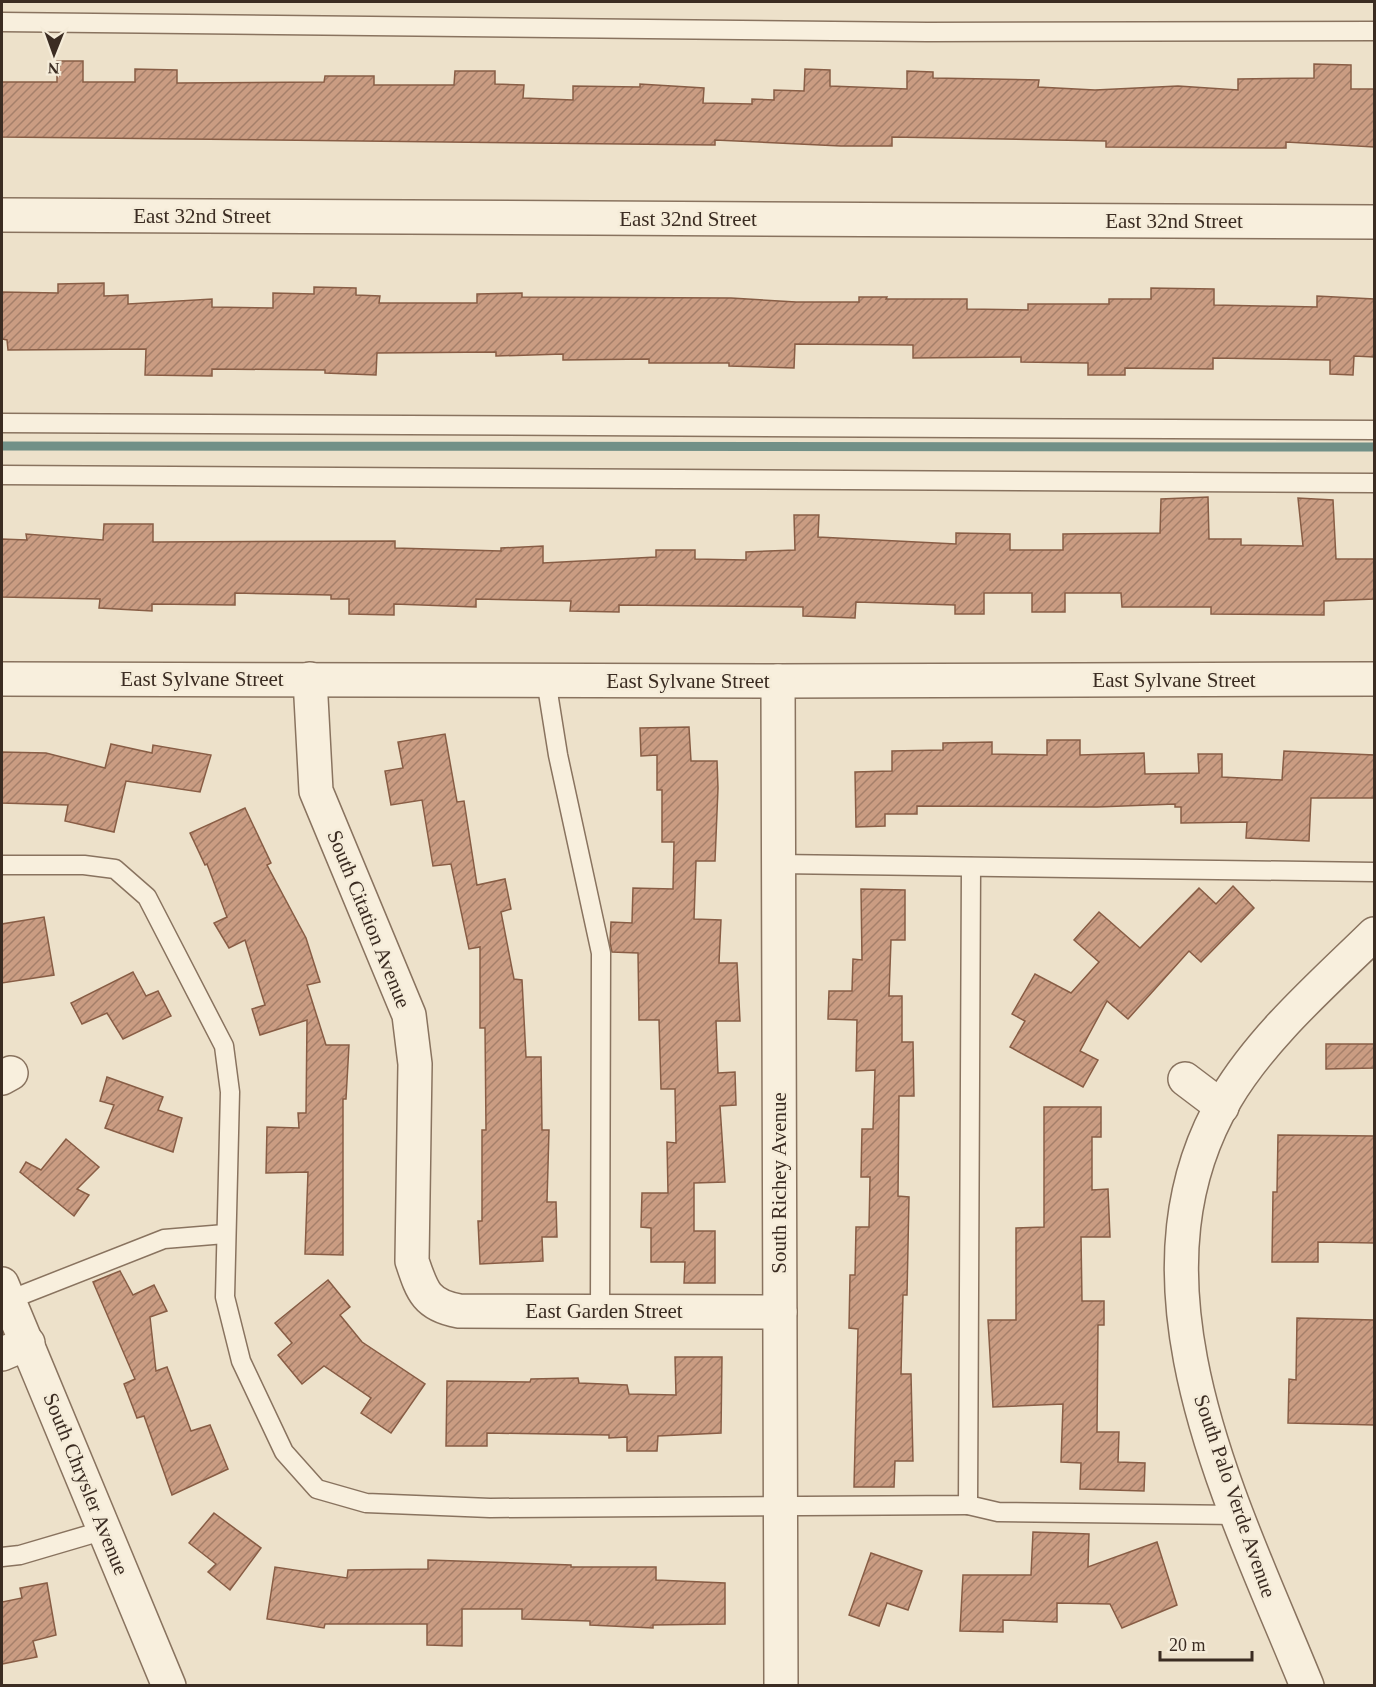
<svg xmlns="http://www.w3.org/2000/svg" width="1376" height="1687" viewBox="0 0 1376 1687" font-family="'Times New Roman',serif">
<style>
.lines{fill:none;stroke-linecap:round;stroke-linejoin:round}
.stream{stroke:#719087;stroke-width:9}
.building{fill:url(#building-hatch);stroke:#885d45;stroke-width:1.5}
.service-casing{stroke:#89735f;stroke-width:21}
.minor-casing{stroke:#89735f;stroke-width:36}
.tertiary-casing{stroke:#89735f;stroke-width:36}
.service{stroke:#f8efdd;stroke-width:18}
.minor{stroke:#f8efdd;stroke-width:33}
.tertiary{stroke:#f8efdd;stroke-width:33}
.labels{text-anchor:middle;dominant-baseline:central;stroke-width:5;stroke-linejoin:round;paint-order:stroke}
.street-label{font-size:21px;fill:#3b2c22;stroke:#f5ecd9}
</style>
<defs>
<pattern id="building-hatch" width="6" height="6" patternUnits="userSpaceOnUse" patternTransform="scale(1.5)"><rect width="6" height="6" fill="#ca9c82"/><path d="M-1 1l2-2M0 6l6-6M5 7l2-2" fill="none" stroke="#a57f6a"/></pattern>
</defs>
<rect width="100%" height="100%" fill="#ede1ca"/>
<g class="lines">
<polyline class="stream" points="2,446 1374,447"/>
</g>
<g class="building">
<polygon points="57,61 83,61 83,82 135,82 135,69 177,70 177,83 324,82 325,76 374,76 374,85 454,85 455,71 495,71 495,84 524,85 523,98 573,100 573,86 640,87 640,84 704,88 703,103 752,104 752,99 774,100 774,90 804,91 805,69 830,70 830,86 907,89 907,71 933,72 933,78 1039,80 1038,87 1095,90 1178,86 1238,90 1238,79 1314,78 1314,64 1351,65 1351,89 1374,89 1374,147 1286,142 1286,148 1106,147 1106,141 892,137 892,146 841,146 715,140 715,145 2,137 2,82 57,82"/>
<polygon points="104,283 104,296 128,295 128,304 212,299 212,307 273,308 273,293 314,294 314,287 356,288 356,295 380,296 379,303 477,303 477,294 522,293 522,297 731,298 796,302 859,302 859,297 887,297 886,299 967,299 967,309 1028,310 1028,304 1109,304 1109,299 1151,299 1151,288 1214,289 1214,305 1317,307 1317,296 1374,299 1374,357 1354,356 1353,375 1330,374 1330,360 1213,358 1213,369 1125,368 1125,375 1088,375 1088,363 1021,362 1021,357 913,358 913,345 795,344 794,368 729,366 729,363 649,363 649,359 563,360 563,354 496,356 496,352 377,353 376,375 325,373 325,370 212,369 212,376 145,375 146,349 8,350 7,340 2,339 2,292 58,293 58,284"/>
<polygon points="1208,497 1209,539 1241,539 1241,545 1303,546 1298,498 1333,500 1336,559 1374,559 1374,599 1324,601 1324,615 1211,614 1211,607 1122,607 1121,593 1065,593 1065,612 1032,612 1032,593 984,593 984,614 955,614 955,605 856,602 855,618 803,616 803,607 619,605 619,612 570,611 571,601 476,599 476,607 394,604 394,615 349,614 349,599 331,599 331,595 235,593 235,605 152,604 152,611 99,608 100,599 2,597 2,539 27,540 26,534 103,540 104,524 153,524 153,542 395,541 395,548 501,551 501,548 543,546 543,563 656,557 656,550 695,550 695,559 746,560 746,552 795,550 794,515 819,515 818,537 956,544 956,533 1010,534 1010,550 1063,550 1063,534 1160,533 1161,499"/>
<polygon points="689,727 691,761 717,761 718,788 715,861 696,861 694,919 721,920 719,963 737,963 740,1021 716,1021 718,1073 735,1072 736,1105 720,1106 725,1182 694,1183 694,1231 715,1231 715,1283 684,1283 685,1262 651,1262 651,1228 641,1227 642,1193 668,1193 667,1142 676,1143 675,1089 661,1089 659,1020 639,1020 638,953 612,952 610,943 611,922 632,923 633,888 673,889 674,842 662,842 662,790 657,790 657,755 641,756 640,728"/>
<polygon points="445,734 457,802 464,801 477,885 505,879 511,909 501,912 514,979 522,980 526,1057 541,1057 542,1130 549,1130 547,1202 556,1202 557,1237 542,1237 543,1261 480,1264 478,1221 482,1221 482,1130 486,1130 485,1028 480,1028 480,947 469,949 451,864 433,866 422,800 391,805 385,771 403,768 398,742"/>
<polygon points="1047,740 1080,740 1080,755 1144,753 1145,774 1199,773 1198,754 1222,754 1222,777 1282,780 1284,751 1374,755 1374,798 1311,798 1309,841 1246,838 1247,822 1181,823 1181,807 1175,807 1175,804 1097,807 917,806 917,814 885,814 885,826 856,827 855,772 892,771 892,751 943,750 943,743 992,742 992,754 1047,755"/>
<polygon points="111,744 152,753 153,745 211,755 200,792 126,781 114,832 65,821 68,805 2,803 2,752 46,753 105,768"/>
<polygon points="245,808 271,863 267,865 306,938 320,982 307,985 326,1045 349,1045 346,1099 343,1099 343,1255 305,1254 308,1172 266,1173 267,1127 299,1128 298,1113 306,1113 307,1020 260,1035 252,1009 265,1005 245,940 229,948 214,923 227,917 207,864 205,865 190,833"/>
<polygon points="1233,886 1254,908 1201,962 1189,951 1128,1019 1107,1001 1080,1051 1098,1060 1083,1087 1010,1047 1025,1021 1012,1014 1035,974 1071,993 1099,962 1074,940 1099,912 1140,948 1199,888 1216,904"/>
<polygon points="861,889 905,890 905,940 891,940 889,996 902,996 902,1042 913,1042 914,1096 899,1096 898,1196 909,1197 907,1295 903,1295 901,1374 911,1374 913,1461 895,1461 894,1487 854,1487 858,1329 849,1328 850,1275 855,1275 856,1227 869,1227 870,1177 861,1177 862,1129 873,1129 875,1070 856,1071 857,1020 828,1019 829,991 852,991 853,959 862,960"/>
<polygon points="44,917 54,975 2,983 2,924"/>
<polygon points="133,972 146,996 158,991 171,1016 123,1039 107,1013 82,1024 71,1003"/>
<polygon points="1326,1044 1374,1044 1374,1068 1326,1069"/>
<polygon points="107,1077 163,1097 158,1110 182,1118 173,1152 105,1128 114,1105 100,1101"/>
<polygon points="1044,1107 1101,1107 1101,1137 1092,1137 1092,1190 1108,1189 1110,1237 1081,1237 1082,1301 1104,1301 1104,1325 1098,1325 1097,1432 1119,1432 1118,1462 1145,1463 1144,1491 1080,1489 1081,1463 1061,1462 1063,1404 993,1407 988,1320 1016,1320 1016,1228 1044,1227"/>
<polygon points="1278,1135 1374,1136 1374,1243 1318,1242 1318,1262 1272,1262 1273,1192 1277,1192"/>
<polygon points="66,1139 99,1167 77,1189 89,1195 74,1216 20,1172 26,1162 41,1170"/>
<polygon points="120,1271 133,1295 154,1285 167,1311 150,1317 156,1371 167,1367 191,1431 210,1425 228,1469 172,1495 144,1416 137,1418 124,1384 135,1379 93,1282"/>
<polygon points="328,1280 350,1307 340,1315 362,1342 425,1384 391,1433 361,1413 371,1398 324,1366 302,1384 278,1355 292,1343 275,1323"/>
<polygon points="1297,1318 1374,1320 1374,1425 1288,1423 1289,1379 1296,1380"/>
<polygon points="675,1357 722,1357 721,1433 658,1436 657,1451 627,1451 627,1437 609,1438 609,1435 487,1433 487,1446 446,1446 447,1381 530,1382 531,1379 578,1378 579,1383 627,1385 629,1394 676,1395"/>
<polygon points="214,1513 261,1548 230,1590 208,1572 216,1564 189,1543"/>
<polygon points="1033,1532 1089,1534 1088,1567 1157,1542 1177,1605 1122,1628 1110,1604 1057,1603 1057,1622 1003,1620 1003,1632 960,1631 963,1575 1031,1575"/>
<polygon points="871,1553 922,1571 908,1610 887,1603 879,1626 849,1615"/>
<polygon points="428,1560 571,1565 571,1567 656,1567 656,1580 725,1583 725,1624 653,1625 653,1628 590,1625 590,1621 522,1619 522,1609 462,1609 462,1646 427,1645 427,1624 325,1624 324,1628 267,1619 275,1567 347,1578 348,1570 428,1569"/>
<polygon points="47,1583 56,1635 33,1641 37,1657 2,1664 2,1602 22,1598 20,1588"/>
</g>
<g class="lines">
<g class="service-casing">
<g id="service">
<polyline points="2,22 927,32 1374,31"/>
<polyline points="2,423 1374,430"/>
<polyline points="2,475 1374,483"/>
<polyline points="546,680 558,755 601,953 600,1310"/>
<polyline points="778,864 1374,872"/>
<polyline points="2,865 84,865 115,869 147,897 224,1046 230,1092 225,1297 241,1361 284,1452 317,1489 366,1503 490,1508 968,1505 971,867"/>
<polyline points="9,1300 164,1239 225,1234"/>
<polyline points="968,1505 998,1512 1238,1515"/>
<polyline points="2,1557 20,1555 105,1530"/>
</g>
</g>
<g class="minor-casing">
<g id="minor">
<polyline points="2,679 778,681 1374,679"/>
<path d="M310,679L316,791L409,1015L415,1064L412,1261C422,1291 426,1305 459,1311L780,1312"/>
<polyline points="778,681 781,1686"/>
<polyline points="2,1078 11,1073"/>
<polyline points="1185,1079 1222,1107"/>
<polyline points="2,1284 169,1686"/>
<polyline points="2,1354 28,1343"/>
</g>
</g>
<g class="tertiary-casing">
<g id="tertiary">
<polyline points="2,215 1374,222"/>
<path d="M1307,1686C1235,1508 1116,1284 1226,1098C1263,1036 1323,984 1374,934"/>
</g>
</g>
<use href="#service" class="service"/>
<use href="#minor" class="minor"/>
<use href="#tertiary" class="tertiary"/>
</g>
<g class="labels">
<g class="street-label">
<text x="202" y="216">East 32nd Street</text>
<text x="688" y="219">East 32nd Street</text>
<text x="1174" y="221">East 32nd Street</text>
<text x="202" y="679">East Sylvane Street</text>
<text x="1174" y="680">East Sylvane Street</text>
<text x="688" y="681">East Sylvane Street</text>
<text transform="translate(369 919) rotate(68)">South Citation Avenue</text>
<text transform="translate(779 1183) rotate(-90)">South Richey Avenue</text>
<text x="604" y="1311">East Garden Street</text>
<text transform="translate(86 1484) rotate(68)">South Chrysler Avenue</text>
<text transform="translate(1235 1496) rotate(71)">South Palo Verde Avenue</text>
</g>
</g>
<rect width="1376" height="1687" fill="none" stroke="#3b2c22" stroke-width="6"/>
<g transform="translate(54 54) rotate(181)" stroke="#f5ecd9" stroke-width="4.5" paint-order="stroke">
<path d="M0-4.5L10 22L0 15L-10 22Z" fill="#3b2c22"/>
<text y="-9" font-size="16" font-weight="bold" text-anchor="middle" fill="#3b2c22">N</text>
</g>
<path d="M1160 1651v9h92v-9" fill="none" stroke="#3b2c22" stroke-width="3"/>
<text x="1169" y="1651" font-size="18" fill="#3b2c22" stroke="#f5ecd9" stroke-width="4.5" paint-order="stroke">20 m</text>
</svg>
